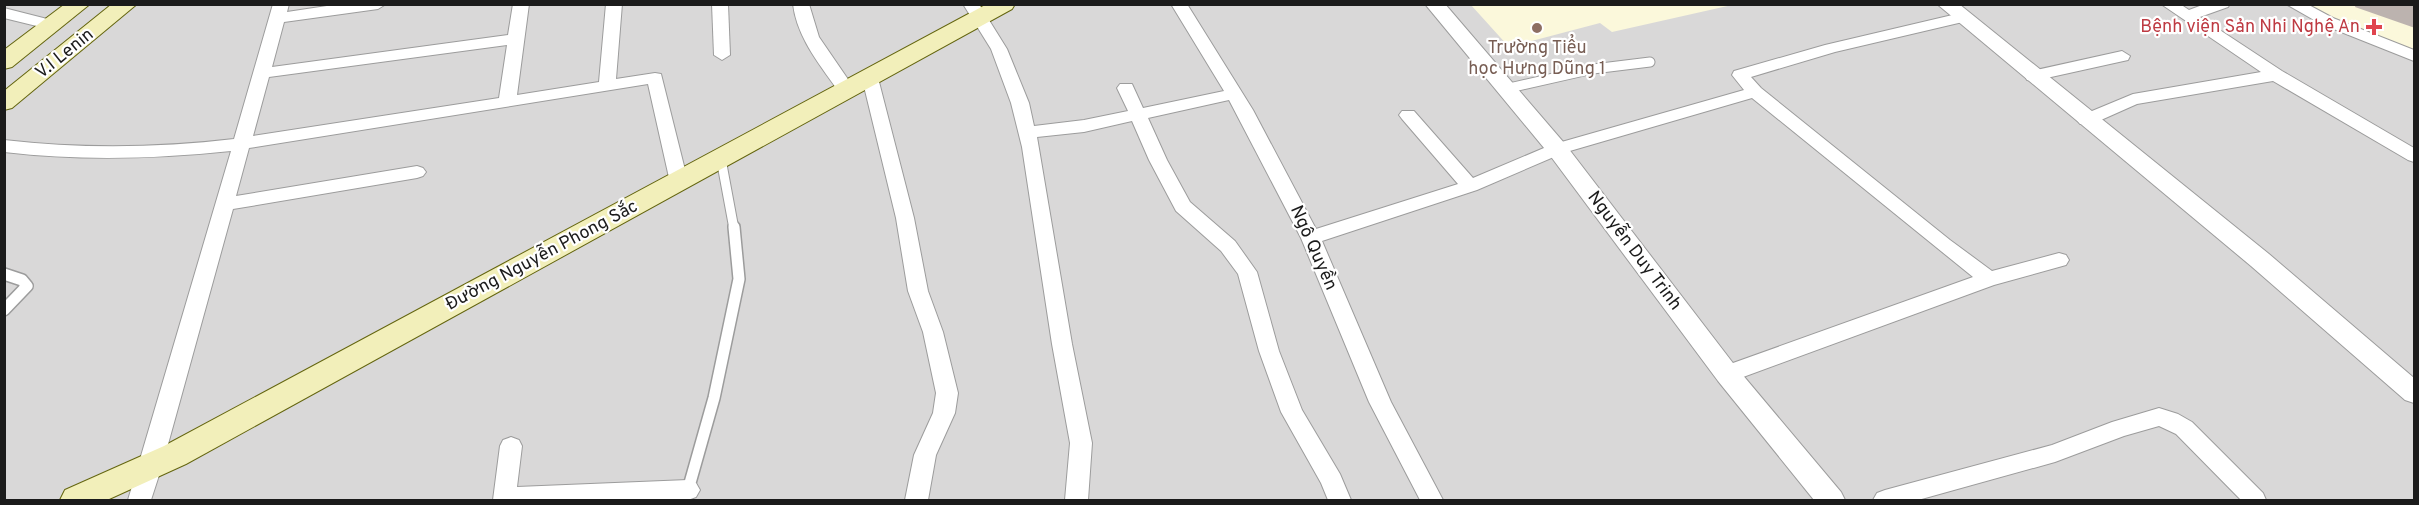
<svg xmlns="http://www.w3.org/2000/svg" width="2419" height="505" viewBox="0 0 2419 505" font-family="Overpass,sans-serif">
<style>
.residential{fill:#d9d8d8}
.education{fill:#fbf8db}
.building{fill:#bcb3af}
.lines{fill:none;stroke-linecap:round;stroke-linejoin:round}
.service-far1-casing{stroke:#9c9c9c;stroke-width:11}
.service-casing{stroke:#9c9c9c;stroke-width:14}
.minor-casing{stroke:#9c9c9c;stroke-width:2}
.tertiary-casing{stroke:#9c9c9c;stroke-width:2}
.secondary-casing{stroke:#64650f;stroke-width:2}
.service-far1{stroke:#fff;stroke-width:9}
.service{stroke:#fff;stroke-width:11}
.minor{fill:#fff;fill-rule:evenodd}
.tertiary{fill:#fff;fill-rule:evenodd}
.secondary{fill:#f2efba;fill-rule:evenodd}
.health-dot{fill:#e0444e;stroke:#fff;stroke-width:2}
.education-dot{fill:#8d6e63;stroke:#fff;stroke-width:2}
.labels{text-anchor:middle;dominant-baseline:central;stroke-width:4.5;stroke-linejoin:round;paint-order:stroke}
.health-label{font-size:18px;fill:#be3a42;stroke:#fff;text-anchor:end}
.education-label{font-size:18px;fill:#785e54;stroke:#fff}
.street-label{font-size:18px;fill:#1b1b1b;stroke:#fff}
</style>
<rect width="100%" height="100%" fill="#ece7e2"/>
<rect class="residential" x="5" y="5" width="2409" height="495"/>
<g class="education">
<polygon points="1471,5 1732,5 1612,32 1600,23 1509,47"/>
<polygon points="2291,5 2414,5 2414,58 2358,37"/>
</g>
<polygon class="building" points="2356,4 2415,4 2415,28 2355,7"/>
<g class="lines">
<g class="service-far1-casing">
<g id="service-far1">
<polyline points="1505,89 1593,69 1650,62"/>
<polyline points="721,159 734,229"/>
</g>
</g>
<g class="service-casing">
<g id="service">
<polyline points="4,274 22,280 27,286 4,310"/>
<polyline points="688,490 714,398 739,279 734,227"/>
</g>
</g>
<g class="minor-casing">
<g id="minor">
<path d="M273,4H289L287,12L340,4H386L378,9L284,22L272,67L508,35L513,4H529L517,95L599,82L606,4H622L616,79L655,73L661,74L688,182L686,186L679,188L672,186L670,182L648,84L249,148L236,196L417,166L423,168L426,172L423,176L417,178L233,209L162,466L151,500H128L231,151C154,159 81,161 4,152V140C82,149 157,148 234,139ZM507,45L499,98L253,136L269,77Z"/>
<polygon points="712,4 728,4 730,55 722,60 714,55"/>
<path d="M793,4H809L819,37L856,91L853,95H841C822,67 797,39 793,4Z"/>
<polygon points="963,4 979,4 1007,49 1029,103 1034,126 1084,120 1128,111 1117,88 1120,84 1132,84 1143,108 1224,91 1171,4 1187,4 1253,110 1316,229 1458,184 1402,119 1399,115 1402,111 1414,111 1473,178 1551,145 1744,90 1732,75 1734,71 1825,45 1961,13 1969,18 1967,21 1835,52 1751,77 1761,88 1950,240 1992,271 2059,253 2066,255 2069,260 2066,265 1994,285 1735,380 1727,382 1719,380 1716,374 1719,368 1973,277 1752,98 1563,153 1477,190 1322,241 1391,402 1443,500 1420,500 1369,402 1301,238 1229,100 1148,118 1167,160 1190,202 1235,241 1257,272 1279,351 1302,410 1340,474 1351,500 1328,500 1321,483 1281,412 1259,351 1238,274 1221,251 1176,211 1149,160 1132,121 1084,132 1037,137 1072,344 1092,443 1088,500 1065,500 1070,443 1052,344 1022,147 1011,103 991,49"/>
<polygon points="2161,4 2180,4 2189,10 2205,4 2230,4 2228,7 2200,17 2282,71 2414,148 2414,162 2408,160 2273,81 2137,104 2092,124 2080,124 2077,120 2080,116 2133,94 2261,72"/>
<polygon points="2286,4 2307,4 2333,18 2414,50 2414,61 2321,24"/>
<polygon points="4,8 59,22 61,25 53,30 4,18"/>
<polygon points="2122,51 2130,56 2128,60 2033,81 2027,80 2025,76 2027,72"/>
<polygon points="870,73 876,74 878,78 914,218 928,291 943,332 958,393 955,413 936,455 928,500 905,500 914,455 933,413 936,393 923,332 908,291 896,218 862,78 864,74"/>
<polygon points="2159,408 2178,414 2192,422 2263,493 2266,500 2241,500 2176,434 2159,426 2124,436 2055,462 1918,500 1873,500 1877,493 1885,490 2052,445 2112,422"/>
<polygon points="511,437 519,440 522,446 517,487 688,480 696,483 700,490 696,497 688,500 493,500 500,446 503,440"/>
</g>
</g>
<g class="tertiary-casing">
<g id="tertiary">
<polygon points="1425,4 1445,4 1565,144 1736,367 1841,492 1845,500 1814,500 1718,381 1549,154"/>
<polygon points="1937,4 1959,4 2269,254 2414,378 2414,403 2405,400 2251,266"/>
</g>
</g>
<g class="secondary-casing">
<g id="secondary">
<polygon points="65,4 90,4 12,67 4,69 4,50"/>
<polygon points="112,4 137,4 12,108 4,110 4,91"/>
<polygon points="987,4 1015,4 1012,9 186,464 107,500 60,500 65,490 164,446"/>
</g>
</g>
<use href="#service-far1" class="service-far1"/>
<use href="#service" class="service"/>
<use href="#minor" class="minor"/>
<use href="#tertiary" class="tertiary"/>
<use href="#secondary" class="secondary"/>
</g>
<path class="health-dot" d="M2371 18h6v6h6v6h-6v6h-6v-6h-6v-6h6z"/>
<circle class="education-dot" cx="1537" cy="28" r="6"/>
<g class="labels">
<g class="health-label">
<text x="2360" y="27">Bệnh viện Sản Nhi Nghệ An</text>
</g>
<g class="education-label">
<text x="1537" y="48">Trường Tiểu<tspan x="1537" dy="21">học Hưng Dũng 1</tspan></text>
</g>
<g class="street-label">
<text transform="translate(65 54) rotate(-39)">V.I Lenin</text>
<text transform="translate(1313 248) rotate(66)">Ngô Quyền</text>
<text transform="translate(1634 251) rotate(53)">Nguyễn Duy Trinh</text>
<text transform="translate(542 256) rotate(-28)">Đường Nguyễn Phong Sắc</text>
</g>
</g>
<rect width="2419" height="505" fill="none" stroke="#1b1b1b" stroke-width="12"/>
</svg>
